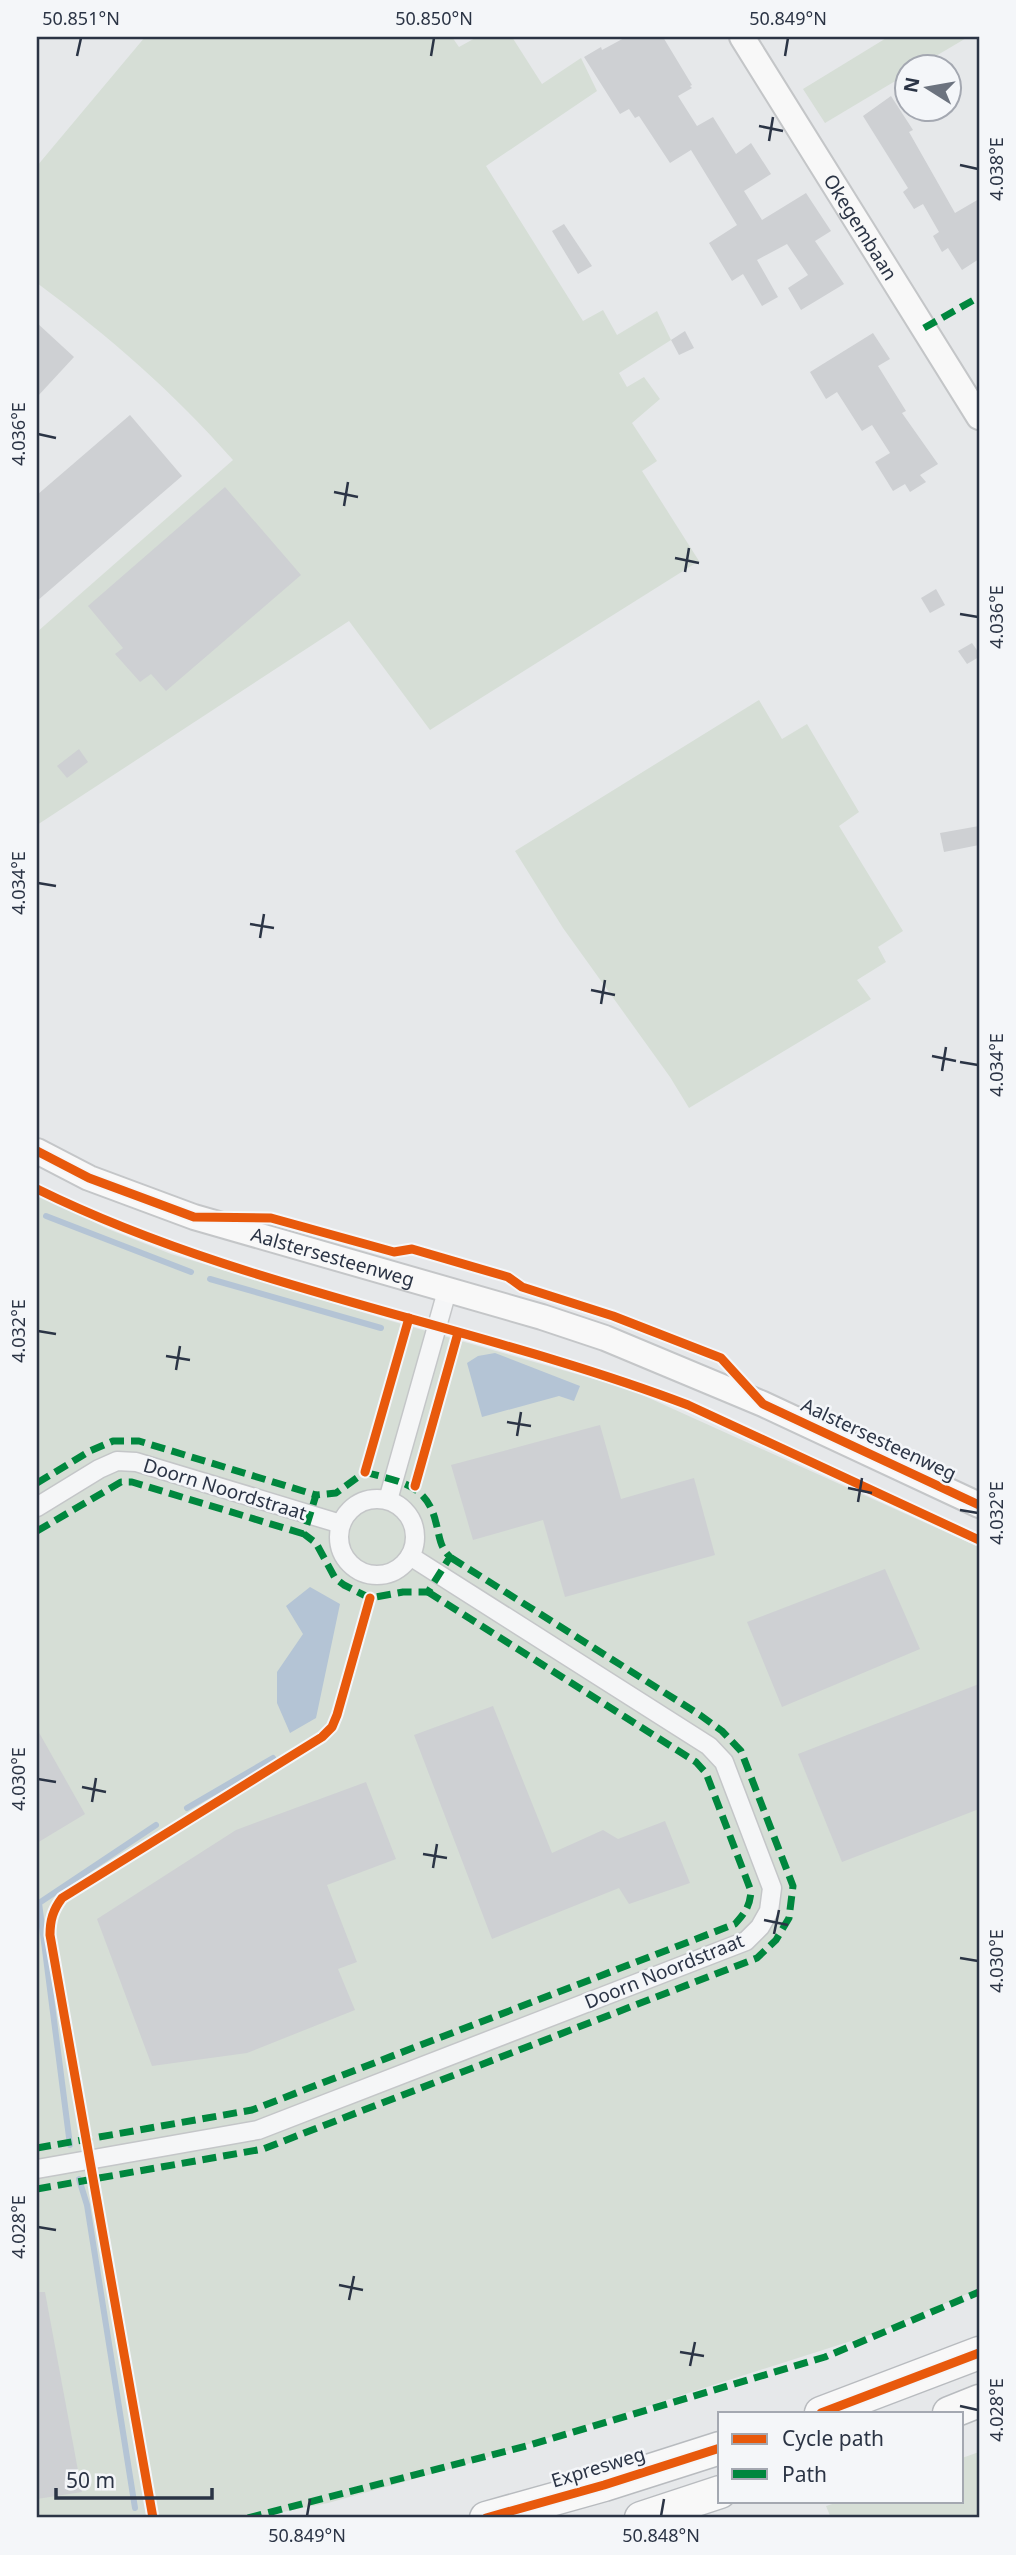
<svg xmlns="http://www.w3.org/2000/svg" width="1016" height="2555" viewBox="0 0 1016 2555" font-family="'Noto Sans',sans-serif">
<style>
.green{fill:#d6ded6}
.water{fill:#b4c4d5}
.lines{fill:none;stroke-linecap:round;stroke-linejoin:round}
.stream{stroke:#b4c4d5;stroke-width:6}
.building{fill:#ced0d3}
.street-casing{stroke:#c4c6c8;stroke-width:21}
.secondary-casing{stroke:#c4c6c8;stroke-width:28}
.highway-casing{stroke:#b8bbbf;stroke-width:35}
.street{stroke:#f5f6f7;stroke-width:18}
.secondary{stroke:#f8f8f8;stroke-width:24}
.highway{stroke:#f8f8f8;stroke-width:32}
.quiet{stroke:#00873e;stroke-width:7;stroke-dasharray:14 7;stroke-linecap:butt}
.cycleway-casing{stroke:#f4f6f9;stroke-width:13}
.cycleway{stroke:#e8590c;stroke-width:9}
.ticks{fill:none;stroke:#2b3445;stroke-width:2.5}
.labels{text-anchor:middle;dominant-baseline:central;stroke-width:5;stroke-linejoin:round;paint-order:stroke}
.street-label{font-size:19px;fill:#2b3445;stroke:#f4f6f9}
.neatline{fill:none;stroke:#2b3445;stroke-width:2.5}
.ticks-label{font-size:18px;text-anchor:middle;fill:#2b3445}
</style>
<rect width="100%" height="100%" fill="#e6e8ea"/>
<g class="green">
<path d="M145,37H452L459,47L477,37H512L542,84L581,58L597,91L486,166L583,321L603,310L617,335L657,311L671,340L619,373L627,387L644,377L660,399L632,423L657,461L642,471L699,561L430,730L349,621L37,825V632L233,460C173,392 110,337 37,283V166Z"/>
<polygon points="888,37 968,37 919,66 908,66 907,74 825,123 803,89"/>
<polygon points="759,700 782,739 807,724 859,812 839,826 903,931 878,947 886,962 857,980 871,999 689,1108 670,1077 563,928 515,851"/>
<polygon points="37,1194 108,1229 171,1254 391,1321 629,1389 979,1547 979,2289 876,2333 457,2467 328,2503 251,2518 37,2518"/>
<polygon points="979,2452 979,2518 831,2518 826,2506 842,2501 962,2501 962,2458"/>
</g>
<g class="water">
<polygon points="495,1353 580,1386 574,1401 559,1396 482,1417 467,1363 478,1356"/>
<polygon points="310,1587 340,1604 316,1718 290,1733 277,1703 277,1672 303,1634 286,1606"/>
</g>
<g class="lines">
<g class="stream">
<polyline points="46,1216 191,1272"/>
<polyline points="210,1279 381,1328"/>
<polyline points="187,1808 273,1758"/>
<polyline points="70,2145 39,1903 156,1825"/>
<polyline points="79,2179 87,2205 135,2508"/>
</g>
</g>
<g class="building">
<polygon points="626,37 663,37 692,85 690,86 692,88 678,96 697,126 713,117 736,154 751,143 771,174 744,191 762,220 806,193 831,231 815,241 844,284 801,310 788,288 808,275 787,244 757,260 778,297 762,306 743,274 732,281 709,243 737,225 691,150 670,163 639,116 635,118 629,109 620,114 584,57 601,47 602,50"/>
<polygon points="891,96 913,130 909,132 955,213 979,199 979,259 962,270 948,248 942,252 933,236 939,232 923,204 914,209 903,192 908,188 863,116"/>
<polygon points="564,224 592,266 578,274 552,231"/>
<polygon points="37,323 74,357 37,397"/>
<polygon points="685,331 694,348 679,355 671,340"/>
<polygon points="873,333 890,359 878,366 906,411 902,413 938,464 920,475 926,482 910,492 905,484 893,491 875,462 890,453 872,425 862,431 837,392 826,399 810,372"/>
<polygon points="130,415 182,476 37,601 37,495"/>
<polygon points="225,487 301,575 166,691 151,674 140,682 115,654 123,648 88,606"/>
<polygon points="936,589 945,605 930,613 921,598"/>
<polygon points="972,643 979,653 979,657 967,664 958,651"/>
<polygon points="79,749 88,762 67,778 57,766"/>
<polygon points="979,826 979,845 944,852 940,833"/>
<polygon points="600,1425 621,1499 694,1478 715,1555 565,1597 543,1520 473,1540 451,1465"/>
<polygon points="885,1569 920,1649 782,1707 747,1622"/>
<polygon points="979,1684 979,1809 842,1862 798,1754"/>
<polygon points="493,1706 552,1853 603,1830 618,1839 665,1821 690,1883 629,1904 619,1888 492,1939 414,1735"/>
<polygon points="37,1729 85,1814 37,1843"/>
<polygon points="366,1782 396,1859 327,1885 357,1962 338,1969 355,2010 247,2053 152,2066 97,1919 236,1830"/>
<polygon points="37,2292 45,2292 82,2492 37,2499"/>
</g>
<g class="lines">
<g class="street-casing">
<g id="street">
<circle cx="377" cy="1537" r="38"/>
<polyline points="388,1500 447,1291"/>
<polyline points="37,1507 99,1469 117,1461 136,1462 341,1524"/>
<polyline points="37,2169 258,2130 746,1941 760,1927 769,1911 772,1888 724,1762 709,1746 410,1556"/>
</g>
</g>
<g class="secondary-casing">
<g id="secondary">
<path id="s1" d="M742,37L979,417"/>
<path id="s2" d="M37,1151L89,1178L194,1217L542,1317L605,1338L763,1404L979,1505"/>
</g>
</g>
<g class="highway-casing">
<g id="highway">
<polyline points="821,2413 979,2353"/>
<polyline points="949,2413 979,2401"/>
<polyline points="486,2518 604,2485 720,2448"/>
<polyline points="641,2518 720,2492"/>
</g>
</g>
<use href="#street" class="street"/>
<use href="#secondary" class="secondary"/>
<use href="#highway" class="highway"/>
<g class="quiet">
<polyline points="924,328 979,297"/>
<path d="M365,1472C399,1482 427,1483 436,1523C440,1537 439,1546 450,1557L428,1592H403L370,1598L344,1585L335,1578L316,1543L304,1534L316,1495L336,1493Z"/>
<polyline points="37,1483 90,1451 113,1441 139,1441 316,1495"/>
<polyline points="37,1531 121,1482 132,1482 304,1534"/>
<path d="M37,2148L252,2110L735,1924C745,1913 750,1906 751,1891L706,1773L696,1762L428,1592"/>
<polyline points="37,2189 263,2149 757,1958 776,1940 789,1918 793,1886 741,1751 722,1731 700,1715 450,1557"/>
<polyline points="248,2518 530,2445 825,2357 979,2292"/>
</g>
<g class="cycleway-casing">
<g id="cycleway">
<polyline points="37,1151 89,1178 194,1217 271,1218 394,1252 412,1249 508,1277 522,1287 613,1316 721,1358 763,1404 979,1505"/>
<path d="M37,1189C242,1290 475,1324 688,1405L979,1540"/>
<polyline points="365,1472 409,1318"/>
<polyline points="415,1486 458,1333"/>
<polyline points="821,2413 979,2353"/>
<path d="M153,2518L50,1935C50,1920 53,1910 62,1898L322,1737L332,1727L337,1715L370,1598"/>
<polyline points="486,2518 604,2485 720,2448"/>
</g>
</g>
<use href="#cycleway" class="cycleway"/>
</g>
<path class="ticks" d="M77,56L81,38M431,56L434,38M785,56L788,38M759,126L783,131M769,141L773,117M960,165L978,169M38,434L56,438M334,492L358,497M344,506L348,482M675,558L699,563M685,572L689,548M960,614L978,617M38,883L56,886M250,924L274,928M260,938L264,914M591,990L615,995M601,1004L605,980M932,1056L956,1061M960,1062L978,1065M942,1071L946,1047M38,1331L56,1334M166,1356L190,1360M176,1370L180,1346M507,1422L531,1426M517,1436L521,1412M848,1488L872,1493M858,1502L862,1478M960,1510L978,1513M38,1779L56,1782M82,1787L106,1792M92,1802L96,1778M423,1854L447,1858M433,1868L437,1844M764,1920L788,1925M774,1934L779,1910M960,1958L978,1961M38,2227L56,2230M339,2285L363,2290M349,2300L354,2276M680,2352L704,2356M690,2366L695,2342M960,2406L978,2410M307,2516L310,2499M661,2516L664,2499"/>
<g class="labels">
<g class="street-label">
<text stroke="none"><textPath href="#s1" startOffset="224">Okegembaan</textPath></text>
<text stroke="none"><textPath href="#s2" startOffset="315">Aalstersesteenweg</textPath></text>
<text transform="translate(879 1439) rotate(25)">Aalstersesteenweg</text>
<text transform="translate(225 1489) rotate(17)">Doorn Noordstraat</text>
<text transform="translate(664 1971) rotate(-22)">Doorn Noordstraat</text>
<text transform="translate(598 2467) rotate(-17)">Expresweg</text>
</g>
</g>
<rect width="1016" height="2555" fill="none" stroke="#f4f6f9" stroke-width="77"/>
<rect x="718" y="2412" width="245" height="91" fill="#f4f6f9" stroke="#a4a8b1" stroke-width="2"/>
<rect x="732" y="2434" width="35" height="10" fill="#e8590c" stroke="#a4a8b1" stroke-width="2"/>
<text x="782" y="2446" font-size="21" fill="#2b3445">Cycle path</text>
<rect x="732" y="2469" width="35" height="10" fill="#00873e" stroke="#a4a8b1" stroke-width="2"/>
<text x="782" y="2482" font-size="21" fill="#2b3445">Path</text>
<g transform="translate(928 88) rotate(281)"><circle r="33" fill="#f4f6f9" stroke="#a4a8b1" stroke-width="2"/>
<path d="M0-5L12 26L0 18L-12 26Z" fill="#6c737f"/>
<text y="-10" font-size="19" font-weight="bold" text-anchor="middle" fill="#2b3445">N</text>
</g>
<path d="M56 2488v10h156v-10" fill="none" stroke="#2b3445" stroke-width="3.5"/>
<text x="66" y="2488" font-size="21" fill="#2b3445" stroke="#f4f6f9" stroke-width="5" paint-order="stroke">50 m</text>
<rect x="38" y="38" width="940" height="2478" class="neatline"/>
<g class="ticks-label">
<text x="81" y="25">50.851°N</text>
<text x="434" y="25">50.850°N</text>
<text x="788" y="25">50.849°N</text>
<text transform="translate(997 169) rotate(-90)" y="6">4.038°E</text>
<text transform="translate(19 434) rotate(-90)" y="6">4.036°E</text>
<text transform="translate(997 617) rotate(-90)" y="6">4.036°E</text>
<text transform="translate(19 883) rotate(-90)" y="6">4.034°E</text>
<text transform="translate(997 1065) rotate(-90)" y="6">4.034°E</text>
<text transform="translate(19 1331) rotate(-90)" y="6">4.032°E</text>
<text transform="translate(997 1513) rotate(-90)" y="6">4.032°E</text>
<text transform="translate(19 1779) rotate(-90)" y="6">4.030°E</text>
<text transform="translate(997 1961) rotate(-90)" y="6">4.030°E</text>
<text transform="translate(19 2227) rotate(-90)" y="6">4.028°E</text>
<text transform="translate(997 2410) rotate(-90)" y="6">4.028°E</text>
<text x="307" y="2542">50.849°N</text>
<text x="661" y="2542">50.848°N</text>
</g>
</svg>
